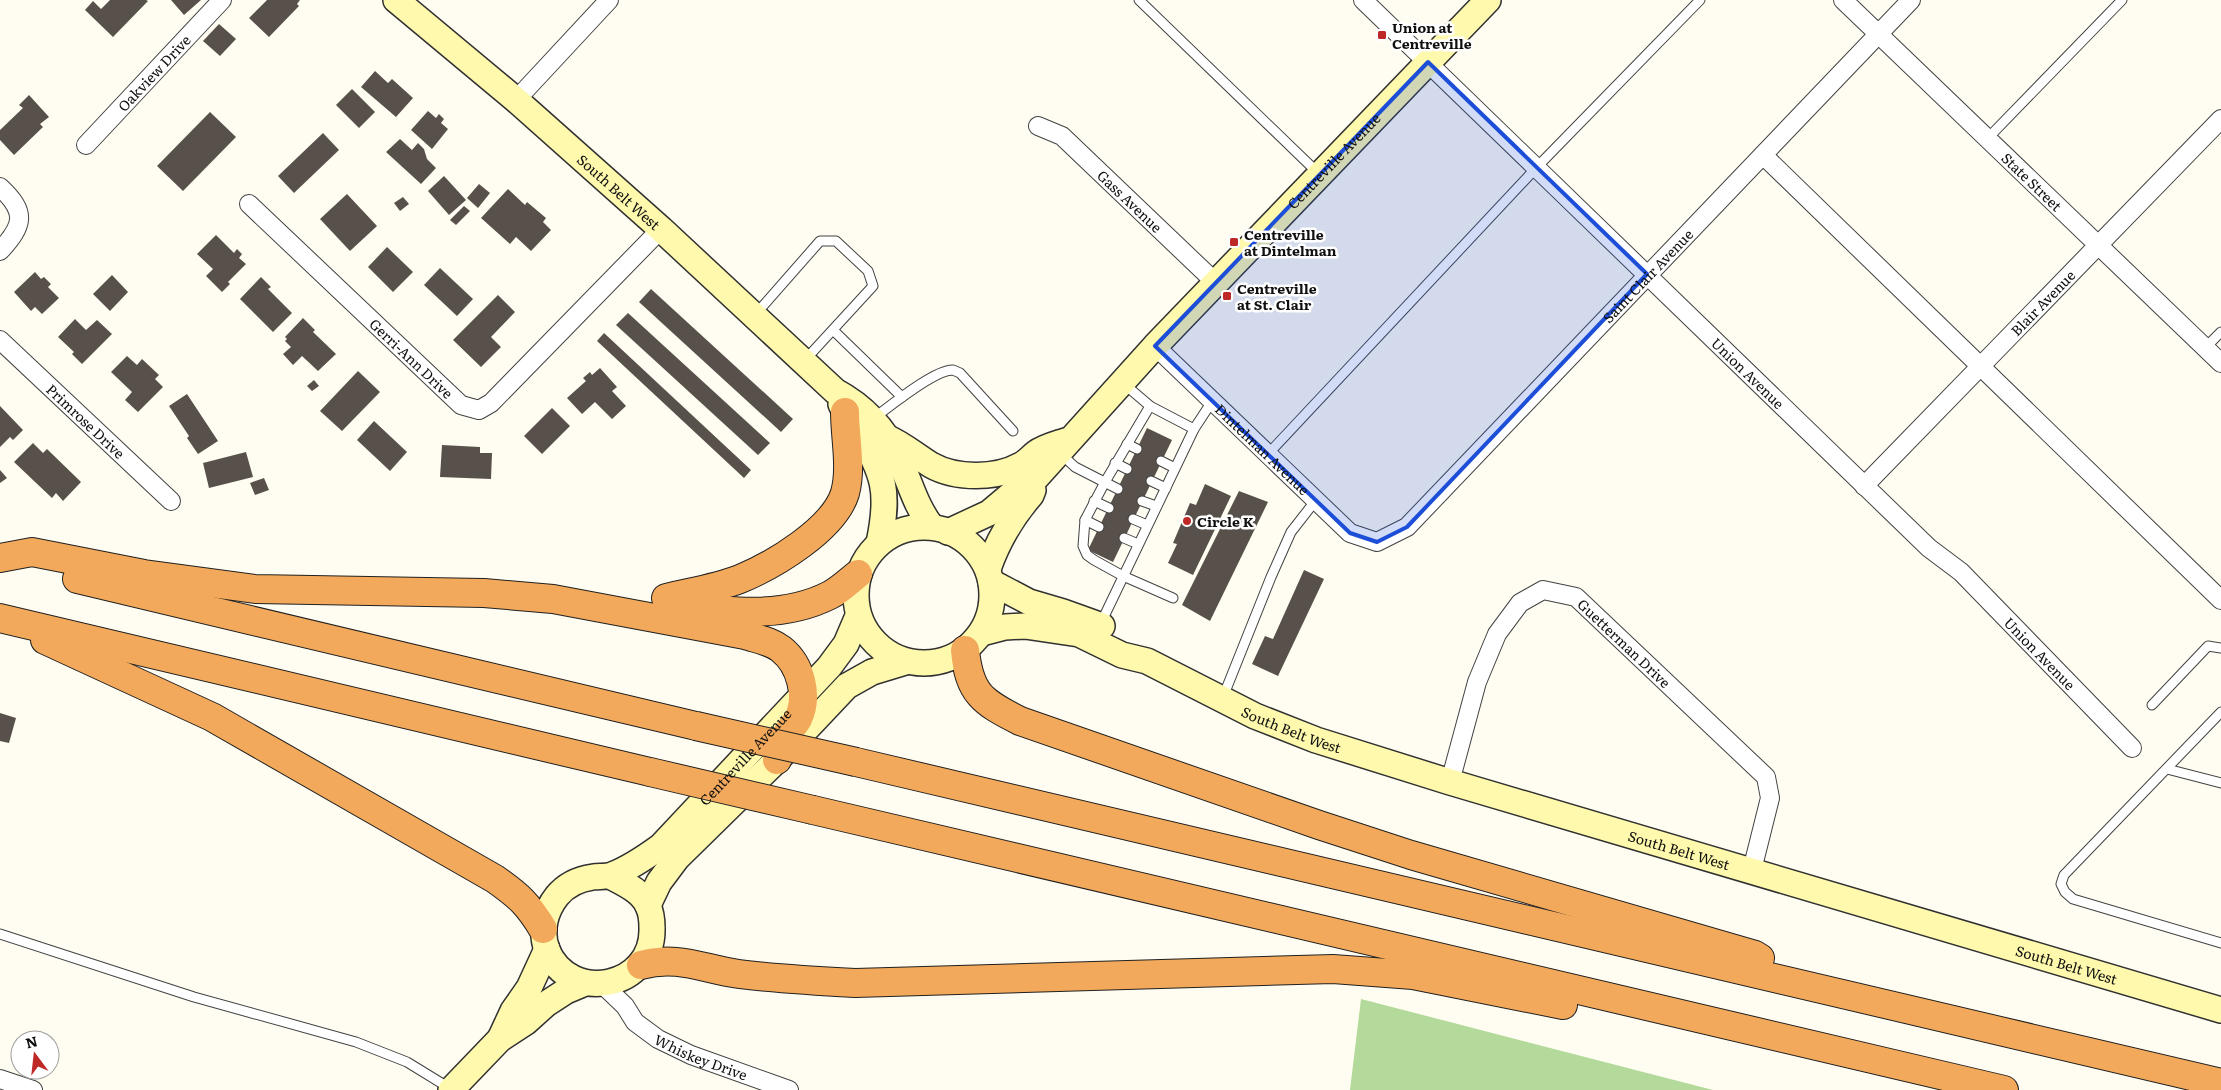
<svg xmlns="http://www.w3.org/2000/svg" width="2221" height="1090" viewBox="0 0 2221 1090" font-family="Literata,serif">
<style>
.forest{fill:#b3da9a}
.building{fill:#58514b}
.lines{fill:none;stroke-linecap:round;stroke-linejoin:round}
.service-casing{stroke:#424242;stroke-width:11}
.minor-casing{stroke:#424242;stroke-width:20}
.secondary-casing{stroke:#313131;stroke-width:28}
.motorway-casing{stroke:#202020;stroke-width:30}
.service{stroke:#fff;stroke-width:9}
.minor{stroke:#fff;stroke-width:18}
.secondary{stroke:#fef9ad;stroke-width:25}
.motorway{stroke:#f2a95b;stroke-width:28}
.motorway-bridge-casing{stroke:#202020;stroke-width:30;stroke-linecap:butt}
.motorway-bridge{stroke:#f2a95b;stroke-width:28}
.marked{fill:#1d4ed8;fill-opacity:0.2;stroke:#1d4ed8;stroke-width:4;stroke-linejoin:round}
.poi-dot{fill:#be2928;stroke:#fff;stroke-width:2}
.labels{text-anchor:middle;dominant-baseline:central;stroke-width:5;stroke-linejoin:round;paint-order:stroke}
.poi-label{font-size:14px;font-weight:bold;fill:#0f0f0f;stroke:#fff;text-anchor:start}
.street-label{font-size:14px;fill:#0f0f0f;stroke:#fff}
</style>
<rect width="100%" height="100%" fill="#fffdf1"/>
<polygon class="forest" points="1361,999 1713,1090 1350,1090"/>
<g class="building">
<polygon points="110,0 146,0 148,1 113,37 85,10 93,1 101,9"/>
<polygon points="171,0 201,0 184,15"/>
<polygon points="267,0 300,0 297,4 299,6 269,37 249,18"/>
<polygon points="219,24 236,39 220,56 203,41"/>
<polygon points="375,71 388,83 392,79 413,98 396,117 361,87"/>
<polygon points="352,89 375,112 359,128 336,105"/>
<polygon points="29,95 49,117 40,124 43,127 14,155 0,140 0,130 23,108 19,105"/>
<polygon points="428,111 436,118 439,114 444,119 441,123 448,129 432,149 411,130"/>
<polygon points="210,112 236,137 183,191 157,166"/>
<polygon points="323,133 339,150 294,193 278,176"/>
<polygon points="400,139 412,150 418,143 424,149 427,159 436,168 421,184 386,152"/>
<polygon points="444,176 466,200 449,215 428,191"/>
<polygon points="479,184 490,193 478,208 467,198"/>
<polygon points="508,189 525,205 527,202 546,218 543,222 551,230 531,251 516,237 510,244 481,218"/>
<polygon points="347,194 377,226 350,251 320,219"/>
<polygon points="403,197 409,204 400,211 394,203"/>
<polygon points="464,206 470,211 456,225 450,220"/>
<polygon points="216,235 234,253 237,249 242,254 239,258 246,264 228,282 230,284 222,292 206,276 213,269 197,254"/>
<polygon points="387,247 413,272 393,292 368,267"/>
<polygon points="440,268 473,299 457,316 424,285"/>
<polygon points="35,272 41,279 44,277 51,284 48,287 59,298 42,314 35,307 31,311 14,292"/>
<polygon points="112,275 128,292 110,311 93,294"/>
<polygon points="261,277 271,287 268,289 292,313 273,332 240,299"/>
<polygon points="651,289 793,419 781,432 639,302"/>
<polygon points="498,295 515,312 491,337 501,347 481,367 453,340"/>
<polygon points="628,313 770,443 758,455 616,325"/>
<polygon points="303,318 315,330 313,332 336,354 318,371 302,356 293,365 283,354 291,347 285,341 287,339 285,337"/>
<polygon points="75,319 86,330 97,320 112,334 82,364 72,354 74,352 58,337"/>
<polygon points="604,333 751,470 744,478 597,341"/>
<polygon points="127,356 137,365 142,359 159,375 155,379 163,387 138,412 125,400 132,392 111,372"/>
<polygon points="600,368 617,387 612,391 626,406 612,419 595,402 582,414 567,398 586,381 583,378 590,372 592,375"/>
<polygon points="358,371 380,392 342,431 320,411"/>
<polygon points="314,380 319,386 312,391 307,386"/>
<polygon points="187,394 218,441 198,454 187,438 189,436 169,406"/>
<polygon points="0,406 23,430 13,440 10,437 0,447"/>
<polygon points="552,408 570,426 542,454 524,436"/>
<polygon points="374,421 407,452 390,471 357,440"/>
<polygon points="1147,428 1172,440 1113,562 1088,550"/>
<polygon points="33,443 43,453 47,449 81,482 63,501 56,493 52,498 14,462"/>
<polygon points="442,445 480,447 480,453 492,453 491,479 440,477"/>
<polygon points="246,452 253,477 209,488 203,463"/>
<polygon points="0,470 7,478 0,483"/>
<polygon points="264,478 269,490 255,495 250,483"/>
<polygon points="1205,484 1231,496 1193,575 1168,563 1177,544 1173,543 1190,503 1196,505"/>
<polygon points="1239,491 1268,502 1210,621 1182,605"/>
<polygon points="1304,570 1324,579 1278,676 1252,664 1265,636 1273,639"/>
<polygon points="0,713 16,718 9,743 0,741"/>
</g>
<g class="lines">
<g class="service-casing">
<g id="service">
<polyline points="1139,0 1318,173"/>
<polyline points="1987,139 2122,0"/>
<polyline points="755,315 820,241 836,241 868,271 873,286 805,360"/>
<polyline points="833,330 902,397"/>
<polyline points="2205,348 2221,332"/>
<polyline points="1123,383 1150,406 1194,429"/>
<polyline points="1150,406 1105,482 1085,520 1083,546 1087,555 1094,560 1123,576 1173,598"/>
<path d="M874,418C889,407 935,369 953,370C953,370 960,373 960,373L1013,431"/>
<polyline points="1127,444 1137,449"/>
<polyline points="1060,453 1075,467 1118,489"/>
<polyline points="1269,453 1537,167 1700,0"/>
<polyline points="1161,461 1175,468"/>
<polyline points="1115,463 1127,469"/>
<polyline points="1151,481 1166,488"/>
<polyline points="1094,501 1109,508"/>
<polyline points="1142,501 1156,506"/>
<polyline points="1133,519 1147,525"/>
<polyline points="1085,520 1099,527"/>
<polyline points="1124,538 1138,544"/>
<polyline points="1100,625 1194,429 1213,400"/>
<polyline points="1223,697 1271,577 1291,532 1316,500"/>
<polyline points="2152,705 2208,646 2221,648"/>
<polyline points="2221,712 2064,875 2061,884 2065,892 2073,899 2221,943"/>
<polyline points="2167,769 2221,783"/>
<polyline points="0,934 194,997 356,1042 407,1062 451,1089"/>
</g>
</g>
<g class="minor-casing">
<g id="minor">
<path id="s1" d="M1363,0L1929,548L1961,572L2132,748"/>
<path id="s2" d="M1843,0L2221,363"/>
<polyline points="516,100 609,0"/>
<path id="s3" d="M1038,126L1062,136L1216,283"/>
<path id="s4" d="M86,145L222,0"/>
<polyline points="1763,155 2221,600"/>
<path d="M0,187C27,212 24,225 0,251"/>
<path id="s5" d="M249,204L461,405L479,410L491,403L661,229"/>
<path id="s6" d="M0,340L171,501"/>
<path id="s7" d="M1155,346L1350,533L1377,542L1407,527L1911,0"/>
<path id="s8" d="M1864,486L2221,119"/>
<path id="s9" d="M1450,782L1477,682L1497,634L1520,603L1543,590L1576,597L1766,777L1770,798L1752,870"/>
<path id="s10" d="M602,984L625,1006L635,1022L658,1039L691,1055L789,1090"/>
<polyline points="0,1079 33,1090"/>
</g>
</g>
<g class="secondary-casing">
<g id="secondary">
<path id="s11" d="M396,0L516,100L661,229L835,391C863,406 884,428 898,457C910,481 914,503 931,526"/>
<path d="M841,404C845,414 853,421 858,430C884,475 890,491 879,543"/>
<path d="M888,438C904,445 916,456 931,465C956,479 996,479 1021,465C1027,462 1031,457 1036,453C1044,447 1056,444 1065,441"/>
<circle cx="924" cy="595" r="68"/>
<path id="s12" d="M948,532L989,513L1020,487L1036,478L1155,346L1488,0"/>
<path d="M988,569C998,540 1011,518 1031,495L1033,490"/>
<polyline points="991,582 1029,602 1063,612 1102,626"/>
<path id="s13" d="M982,633L1005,627L1025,626L1079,634L1122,655L1147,661L1255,716L1316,740L1450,782L2221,1010"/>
<path id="s14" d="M610,876C623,883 642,891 648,906C651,912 652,921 652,928C654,988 570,1005 547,950C540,931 545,911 557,896C566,885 579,879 593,877C599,876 606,877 612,875C630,868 646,857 661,846L829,667L846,644L858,616"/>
<polyline points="648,905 659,882 677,858 777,760 847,686 872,672 905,662"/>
<polyline points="500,1039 513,1011 529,988 547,949"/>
<polyline points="451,1090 500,1039 526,1022 546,1004 566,991 585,983"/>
</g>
</g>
<g class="motorway-casing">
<g id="motorway">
<path d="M0,558L32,552L144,574L255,589L484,593L553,599L745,635C757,639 771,641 781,649C801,665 809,696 798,719C794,726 788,731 784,738C781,744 779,753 777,760"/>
<polyline points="77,579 696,726"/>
<path d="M666,598C691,592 717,588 740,579C774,565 834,529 845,493C852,467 845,438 845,412"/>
<path d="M680,606C730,612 783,619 830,595C840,590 849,581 858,574"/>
<polyline points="0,618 650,772"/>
<path d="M45,640L212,717L495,879C519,896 528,904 543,929"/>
<path d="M965,650C969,693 982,702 1020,721L1319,825L1411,855L1755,955L1760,958"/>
<polyline points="856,762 2221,1083"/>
<polyline points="813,810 2004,1090"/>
<path d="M641,965C678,955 703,969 739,974C778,979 816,981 855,983L1333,969L1413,975L1563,1005"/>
</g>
</g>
<use href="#service" class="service"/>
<use href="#minor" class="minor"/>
<use href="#secondary" class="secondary"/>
<use href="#motorway" class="motorway"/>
<g class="motorway-bridge-casing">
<g id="motorway-bridge">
<polyline points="696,726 856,762"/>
<polyline points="650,772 813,810"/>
</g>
</g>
<use href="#motorway-bridge" class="motorway-bridge"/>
</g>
<path class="marked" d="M1428,62L1647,274L1407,527L1377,542L1350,533L1155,346Z"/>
<g class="poi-dot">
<rect x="1377" y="30" width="10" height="10" rx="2.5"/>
<rect x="1229" y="237" width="10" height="10" rx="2.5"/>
<rect x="1222" y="291" width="10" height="10" rx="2.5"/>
<circle cx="1187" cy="521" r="5"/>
</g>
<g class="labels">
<g class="poi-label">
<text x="1392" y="27">Union at<tspan x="1392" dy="16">Centreville</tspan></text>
<text x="1244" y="234">Centreville<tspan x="1244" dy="16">at Dintelman</tspan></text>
<text x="1237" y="288">Centreville<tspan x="1237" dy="16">at St. Clair</tspan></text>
<text x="1197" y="521">Circle K</text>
</g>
<g class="street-label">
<text stroke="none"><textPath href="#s4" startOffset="99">Oakview Drive</textPath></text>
<text stroke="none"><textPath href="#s12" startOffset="539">Centreville Avenue</textPath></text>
<text stroke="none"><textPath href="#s2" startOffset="262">State Street</textPath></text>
<text stroke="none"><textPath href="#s11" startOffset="294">South Belt West</textPath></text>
<text stroke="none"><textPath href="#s3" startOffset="120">Gass Avenue</textPath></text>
<text stroke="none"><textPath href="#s7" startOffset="680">Saint Clair Avenue</textPath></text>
<text stroke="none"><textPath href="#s8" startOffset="256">Blair Avenue</textPath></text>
<text stroke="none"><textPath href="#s5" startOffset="224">Gerri-Ann Drive</textPath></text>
<text stroke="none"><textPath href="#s1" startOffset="536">Union Avenue</textPath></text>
<text stroke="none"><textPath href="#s6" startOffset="118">Primrose Drive</textPath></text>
<text stroke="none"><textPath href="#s7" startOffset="149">Dintelman Avenue</textPath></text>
<text stroke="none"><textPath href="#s9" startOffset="321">Guetterman Drive</textPath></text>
<text stroke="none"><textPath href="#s1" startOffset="941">Union Avenue</textPath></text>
<text stroke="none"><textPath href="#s13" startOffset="332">South Belt West</textPath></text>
<text stroke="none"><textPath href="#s14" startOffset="521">Centreville Avenue</textPath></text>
<text stroke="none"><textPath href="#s13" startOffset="738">South Belt West</textPath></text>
<text stroke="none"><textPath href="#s13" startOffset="1142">South Belt West</textPath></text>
<text stroke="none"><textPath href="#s10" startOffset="126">Whiskey Drive</textPath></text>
</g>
</g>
<g transform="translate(35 1055) rotate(345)"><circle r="24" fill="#ffffff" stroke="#9f9f9f"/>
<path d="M0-4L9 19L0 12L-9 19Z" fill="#be2928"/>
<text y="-8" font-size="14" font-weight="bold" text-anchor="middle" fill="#0f0f0f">N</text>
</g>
</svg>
